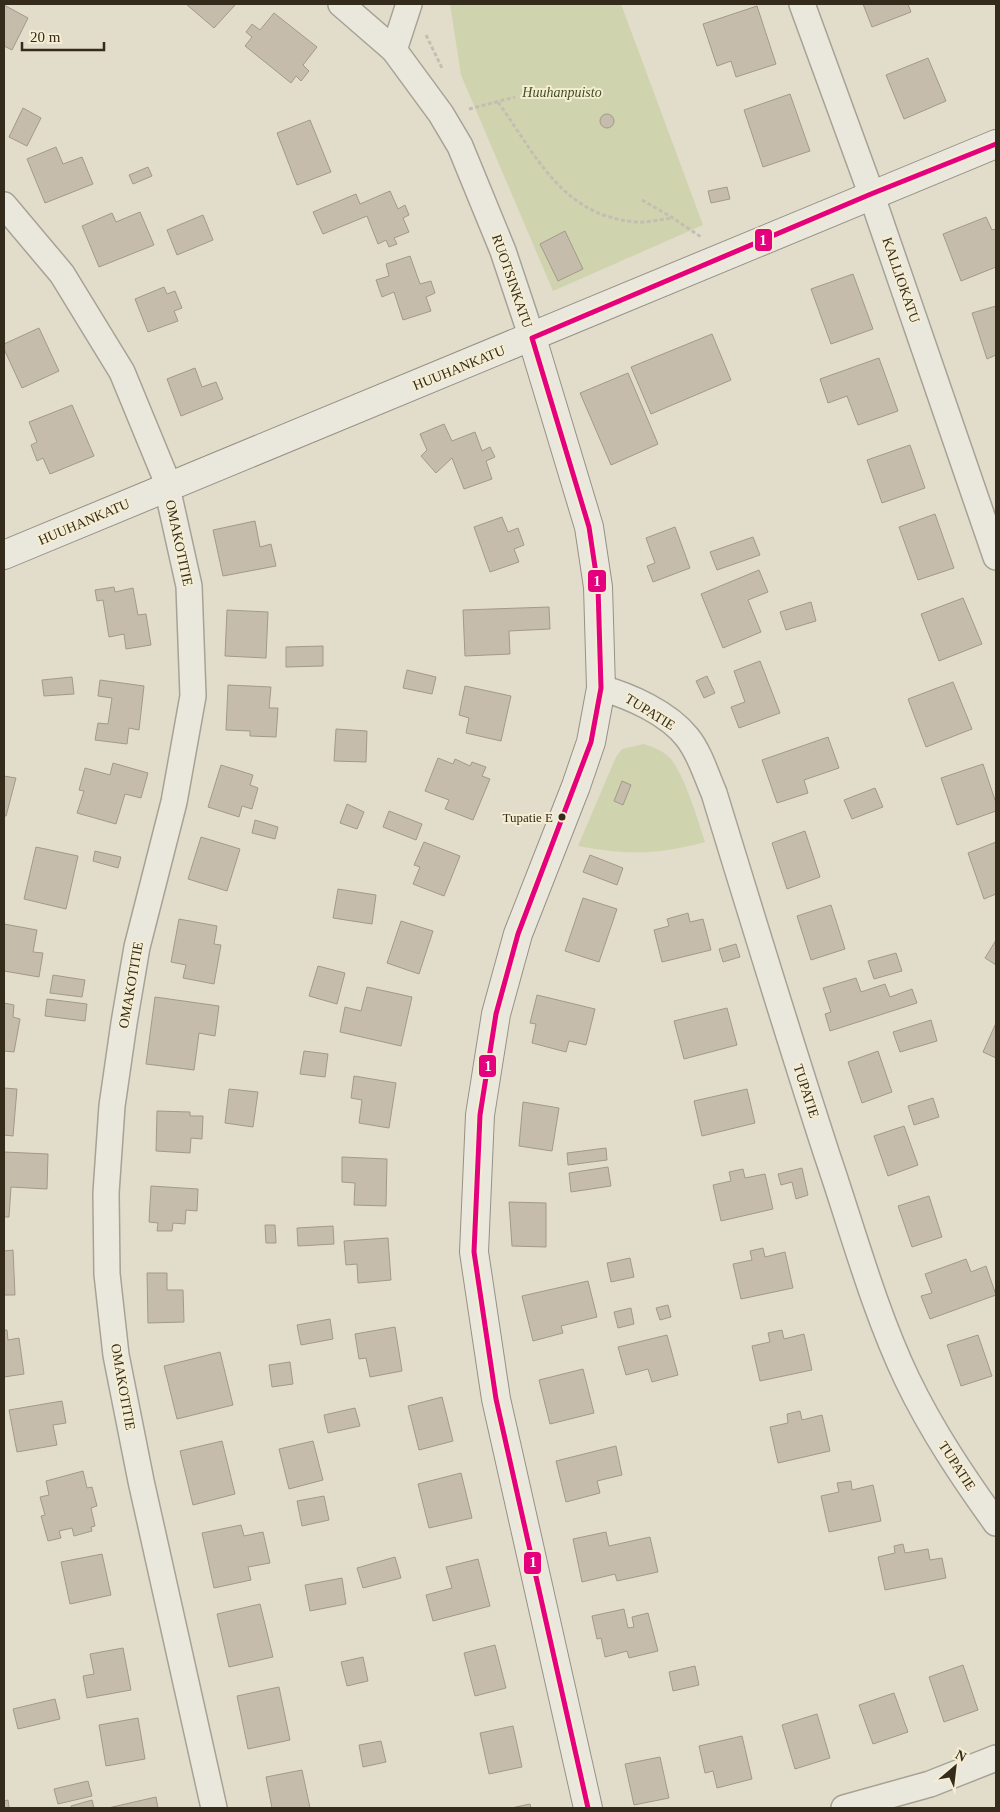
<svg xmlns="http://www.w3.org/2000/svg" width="1000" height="1812" viewBox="0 0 1000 1812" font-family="'Times New Roman',serif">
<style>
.green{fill:#cfd3ae}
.building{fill:#c6bcac;stroke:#a2998b}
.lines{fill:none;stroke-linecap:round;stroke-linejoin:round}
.street-casing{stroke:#a7a295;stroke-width:28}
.secondary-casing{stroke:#979185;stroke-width:30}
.path{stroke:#c3beb3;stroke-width:3;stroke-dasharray:4 2.5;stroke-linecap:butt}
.street{stroke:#eae7dc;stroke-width:25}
.secondary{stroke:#eae7dc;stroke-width:28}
.bus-1-casing{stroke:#f4edd1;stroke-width:9}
.bus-1{stroke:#e5007d;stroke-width:5}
.bus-dot{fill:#352b1d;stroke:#f4edd1;stroke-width:2}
.labels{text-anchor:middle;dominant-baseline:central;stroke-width:4;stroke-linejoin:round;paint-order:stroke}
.bus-label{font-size:13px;fill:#352b1d;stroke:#f4edd1;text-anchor:end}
.park-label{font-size:14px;font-style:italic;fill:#425125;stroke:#f4edd1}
.street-label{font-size:14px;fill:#352b1d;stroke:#f4edd1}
.line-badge{stroke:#f4edd1;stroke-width:2}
.badge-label{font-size:14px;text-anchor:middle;font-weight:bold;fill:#fff}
</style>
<rect width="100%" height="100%" fill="#e2ddcb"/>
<g class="green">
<polygon points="450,4 621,4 703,225 553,291 461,75"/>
<path d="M644,744C653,747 664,751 671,759C686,779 697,818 705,842C657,855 627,855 578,846L616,757L622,749Z"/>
</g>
<g class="building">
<polygon points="186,4 236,4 214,28"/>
<polygon points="863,4 908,4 911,12 872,27"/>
<polygon points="4,5 28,18 12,50 4,46"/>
<polygon points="757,6 776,64 736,77 731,61 717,66 703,24"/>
<polygon points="274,13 317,47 303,65 309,71 301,81 296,76 291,83 245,46 252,37 246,32 252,24 260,30"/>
<polygon points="928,58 946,101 904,119 886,75"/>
<polygon points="790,94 810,151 763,167 744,110"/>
<polygon points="23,108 41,118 27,146 9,137"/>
<circle cx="607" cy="121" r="7"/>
<polygon points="310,120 331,172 297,185 277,133"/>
<polygon points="56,147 63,164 82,157 93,184 45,203 27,159"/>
<polygon points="148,167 152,176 133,184 129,175"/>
<polygon points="727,187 730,199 711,203 708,191"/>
<polygon points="390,191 398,209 405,205 409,215 403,218 409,232 394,238 397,244 389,247 386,240 378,244 367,216 323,234 313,212 356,194 360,204"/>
<polygon points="140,212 154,245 99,267 82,226 112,213 116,222"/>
<polygon points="203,215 213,240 177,255 167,230"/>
<polygon points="986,217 992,230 996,229 996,267 961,281 943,234"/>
<polygon points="565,231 583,269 558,281 540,244"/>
<polygon points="410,256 420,284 431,281 435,293 426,297 431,311 403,320 394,292 382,297 376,280 389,276 386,264"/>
<polygon points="853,274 873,329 831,344 811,289"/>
<polygon points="164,287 167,294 175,291 182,308 174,311 178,321 148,332 135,299"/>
<polygon points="996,306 996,355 987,359 972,313"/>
<polygon points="39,328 59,371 22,388 4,349 4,344"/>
<polygon points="712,334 731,380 651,414 631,367"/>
<polygon points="879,358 898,411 858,425 847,396 828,403 820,379"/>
<polygon points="195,368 202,387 216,382 223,399 181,416 167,379"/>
<polygon points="628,373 658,444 611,465 580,393"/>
<polygon points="72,405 94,456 50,474 43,458 37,461 31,445 37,442 29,422"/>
<polygon points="444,424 452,441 475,432 482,451 490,447 495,457 486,461 492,479 464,489 452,458 436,473 421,456 427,450 420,434"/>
<polygon points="910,445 925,488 882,503 867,460"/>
<polygon points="935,514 954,568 918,580 899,527"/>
<polygon points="502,517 508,532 518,528 524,545 514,549 519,562 490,572 474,527"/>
<polygon points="255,521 260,547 271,544 276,566 223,576 213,530"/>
<polygon points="675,527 690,568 653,582 647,566 655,563 646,538"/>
<polygon points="753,537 760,555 717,570 710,552"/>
<polygon points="759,570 768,592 748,600 761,632 723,648 701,594"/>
<polygon points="114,587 115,592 133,588 138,615 146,614 151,645 126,649 124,634 109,637 103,600 97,601 95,590"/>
<polygon points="963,598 982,644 939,661 921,614"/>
<polygon points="811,602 816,621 786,630 780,612"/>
<polygon points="549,607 550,629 509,631 510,654 465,656 463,610"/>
<polygon points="227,610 268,612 266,658 225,656"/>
<polygon points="323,646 323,666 286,667 286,647"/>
<polygon points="760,661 780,713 739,728 731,707 745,702 734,671"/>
<polygon points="407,670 436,677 432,694 403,688"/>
<polygon points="707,676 715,693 704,698 696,681"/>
<polygon points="72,677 74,694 44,696 42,680"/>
<polygon points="100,680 144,686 139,730 129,728 127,744 95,740 98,723 108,724 112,698 98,696"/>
<polygon points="953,682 972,729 926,747 908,699"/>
<polygon points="228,685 271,687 269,708 278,708 276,737 250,736 250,731 226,730"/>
<polygon points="465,686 511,696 501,741 466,733 469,718 459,715"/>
<polygon points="336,729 367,731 366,762 334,761"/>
<polygon points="828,737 839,768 804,780 808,793 777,803 762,760"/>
<polygon points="438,758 453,764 455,759 470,766 472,762 486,767 482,776 490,779 473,820 445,809 449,800 425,791"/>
<polygon points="113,763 148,773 141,798 125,794 116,824 77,813 84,791 79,790 85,768 110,775"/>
<polygon points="983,764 996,803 996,811 957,825 941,778"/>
<polygon points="221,765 253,775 250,785 258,788 252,809 242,806 239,817 208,807"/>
<polygon points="4,776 16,778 6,816 4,816"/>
<polygon points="622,781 631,785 623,805 614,801"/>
<polygon points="875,788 883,807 852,819 844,800"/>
<polygon points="347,804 364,812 357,829 340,823"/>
<polygon points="389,811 422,824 416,840 383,827"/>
<polygon points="255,820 278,827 275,839 252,833"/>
<polygon points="805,831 820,877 787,889 772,843"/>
<polygon points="201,837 240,849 227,891 188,879"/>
<polygon points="424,842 460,856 444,896 413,884 420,867 414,865"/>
<polygon points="996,842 996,894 984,899 968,853"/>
<polygon points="36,847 78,856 66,909 24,899"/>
<polygon points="95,851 121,857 118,868 93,861"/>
<polygon points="590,855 623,868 617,885 583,872"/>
<polygon points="338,889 376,895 372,924 333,918"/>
<polygon points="583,898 617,909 599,962 565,951"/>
<polygon points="831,905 845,949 811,960 797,916"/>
<polygon points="688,913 690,922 703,919 711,950 662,962 654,930 669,926 667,919"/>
<polygon points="179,919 217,926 214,944 221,945 214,984 183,978 186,965 171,962"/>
<polygon points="401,921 433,931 419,974 387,963"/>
<polygon points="4,924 37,930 33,952 43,953 39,977 4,971"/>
<polygon points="996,940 996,965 985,958"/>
<polygon points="736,944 740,957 723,962 719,949"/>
<polygon points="896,953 902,971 874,979 868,961"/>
<polygon points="318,966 345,973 337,1004 309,996"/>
<polygon points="53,975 85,980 82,997 50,993"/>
<polygon points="856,978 861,992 885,984 890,997 912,989 917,1003 830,1031 825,1014 831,1012 823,988"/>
<polygon points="367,987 412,997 401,1046 340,1032 345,1007 361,1011"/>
<polygon points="537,995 595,1009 586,1045 569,1041 566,1052 532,1043 536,1024 530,1023"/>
<polygon points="155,997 219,1006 215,1036 199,1033 194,1070 146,1064"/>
<polygon points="47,999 87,1004 85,1021 45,1016"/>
<polygon points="4,1003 14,1005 13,1017 20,1019 14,1052 4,1051"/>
<polygon points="727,1008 737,1045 684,1059 674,1021"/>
<polygon points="931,1020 937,1041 900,1052 893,1032"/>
<polygon points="996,1023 996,1058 983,1052"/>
<polygon points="304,1051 328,1054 325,1077 300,1074"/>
<polygon points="878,1051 892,1092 862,1103 848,1062"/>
<polygon points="354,1076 396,1083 389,1128 359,1123 362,1100 351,1098"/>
<polygon points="4,1088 17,1089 13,1136 4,1135"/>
<polygon points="229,1089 258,1092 253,1127 225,1123"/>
<polygon points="747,1089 755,1123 702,1136 694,1101"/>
<polygon points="933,1098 939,1117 914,1125 908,1106"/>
<polygon points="523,1102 559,1108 552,1151 519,1146"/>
<polygon points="157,1111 190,1112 190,1116 203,1116 202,1139 191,1138 190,1153 156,1151"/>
<polygon points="904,1126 918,1165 888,1176 874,1136"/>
<polygon points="606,1148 607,1160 568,1165 567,1153"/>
<polygon points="4,1152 48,1154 47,1189 11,1187 9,1217 4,1217"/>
<polygon points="342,1157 387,1159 386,1206 354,1205 355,1183 342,1182"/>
<polygon points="608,1167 611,1186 571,1192 569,1173"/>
<polygon points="802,1168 808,1195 796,1199 792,1182 781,1185 778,1174"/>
<polygon points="743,1169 745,1178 765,1174 773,1209 721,1221 713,1185 731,1181 729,1172"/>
<polygon points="151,1186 198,1189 197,1211 186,1210 185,1224 173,1223 172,1231 157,1231 158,1223 149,1222"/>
<polygon points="929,1196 942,1237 912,1247 898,1206"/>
<polygon points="509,1202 546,1203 546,1247 512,1246"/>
<polygon points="265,1225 275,1225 276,1243 266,1243"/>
<polygon points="333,1226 334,1244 298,1246 297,1228"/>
<polygon points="388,1238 391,1280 358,1283 357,1264 346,1265 344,1241"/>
<polygon points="763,1248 765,1257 785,1252 793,1288 741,1299 733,1264 752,1260 750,1251"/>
<polygon points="13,1250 15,1295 4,1295 4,1251"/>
<polygon points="630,1258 634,1277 611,1282 607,1263"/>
<polygon points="966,1259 971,1272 986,1266 996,1295 930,1319 921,1296 932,1293 925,1274"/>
<polygon points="147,1273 167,1273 167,1290 183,1290 184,1322 148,1323"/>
<polygon points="588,1281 597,1317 561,1326 563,1333 533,1341 522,1296"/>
<polygon points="668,1305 671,1317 660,1320 656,1308"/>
<polygon points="631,1308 634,1324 618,1328 614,1312"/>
<polygon points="330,1319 333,1339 301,1345 297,1325"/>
<polygon points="395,1327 402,1371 370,1377 366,1358 359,1359 355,1334"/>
<polygon points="4,1330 7,1330 8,1340 19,1338 24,1374 4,1377"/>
<polygon points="782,1330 784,1339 804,1334 812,1370 760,1381 752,1346 770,1342 768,1333"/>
<polygon points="667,1335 678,1375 652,1382 648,1369 626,1375 618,1347"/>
<polygon points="978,1335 992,1376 961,1386 947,1345"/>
<polygon points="220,1352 233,1405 177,1419 164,1366"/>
<polygon points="290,1362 293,1384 272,1387 269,1365"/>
<polygon points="583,1369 594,1413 550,1424 539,1380"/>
<polygon points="442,1397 453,1441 419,1450 408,1406"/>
<polygon points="62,1401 66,1423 53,1425 57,1445 17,1452 9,1410"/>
<polygon points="355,1408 360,1426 328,1433 324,1415"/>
<polygon points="800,1411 802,1420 822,1415 830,1451 778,1463 770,1427 788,1423 787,1414"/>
<polygon points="222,1441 235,1494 193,1505 180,1451"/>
<polygon points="313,1441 323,1480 289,1489 279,1449"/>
<polygon points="616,1446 622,1475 597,1481 600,1493 566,1502 556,1461"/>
<polygon points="83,1471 87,1488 92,1487 97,1506 91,1508 95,1526 91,1527 92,1531 74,1536 72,1528 59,1531 61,1538 48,1541 41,1516 45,1515 40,1497 49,1495 46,1481"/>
<polygon points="461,1473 472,1518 429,1528 418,1484"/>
<polygon points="851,1481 852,1490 873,1485 881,1521 829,1532 821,1496 839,1492 837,1483"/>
<polygon points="324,1496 329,1520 302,1526 297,1501"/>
<polygon points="241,1525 244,1536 263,1532 270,1563 248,1567 251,1580 214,1588 202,1533"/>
<polygon points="606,1532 609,1546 650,1537 658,1572 617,1581 615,1574 582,1582 573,1539"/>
<polygon points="903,1544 905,1553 928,1549 930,1560 942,1558 946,1578 885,1590 878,1557 895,1553 894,1546"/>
<polygon points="102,1554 111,1595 70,1604 61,1562"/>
<polygon points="395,1557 401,1578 363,1588 357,1568"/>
<polygon points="478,1559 490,1606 433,1621 426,1595 452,1588 446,1567"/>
<polygon points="342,1578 346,1604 310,1611 305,1585"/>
<polygon points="260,1604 273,1657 229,1667 217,1614"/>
<polygon points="624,1609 628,1628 634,1627 632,1617 648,1613 658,1651 629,1658 627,1651 605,1657 601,1638 597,1639 592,1616"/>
<polygon points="495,1645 506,1688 475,1696 464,1653"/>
<polygon points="123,1648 131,1690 87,1698 83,1676 94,1674 90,1654"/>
<polygon points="363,1657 368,1681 347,1686 341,1662"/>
<polygon points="963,1665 978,1710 944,1722 929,1677"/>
<polygon points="695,1666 699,1685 673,1691 669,1672"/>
<polygon points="279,1687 290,1740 248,1749 237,1696"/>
<polygon points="894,1693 908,1732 873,1744 859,1705"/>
<polygon points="55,1699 60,1719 18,1729 13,1709"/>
<polygon points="817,1714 830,1758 795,1769 782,1725"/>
<polygon points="138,1718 145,1759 106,1766 99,1725"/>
<polygon points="513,1726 522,1767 489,1774 480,1733"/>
<polygon points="742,1736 752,1779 717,1788 713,1771 705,1773 699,1746"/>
<polygon points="381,1741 386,1762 363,1767 359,1745"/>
<polygon points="660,1757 669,1798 634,1805 625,1764"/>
<polygon points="302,1770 310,1808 272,1808 266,1777"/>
<polygon points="88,1781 92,1796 58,1804 54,1789"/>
<polygon points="156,1797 158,1808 108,1808"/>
<polygon points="8,1800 9,1807 4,1808 4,1801"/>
<polygon points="92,1800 94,1808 71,1808 71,1806"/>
<polygon points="530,1804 531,1808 511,1808"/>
</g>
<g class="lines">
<g class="street-casing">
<g id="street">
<polyline points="341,4 394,50"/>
<polyline points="409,4 394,50 441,114 460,146 503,251 532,338"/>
<polyline points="802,4 867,182 996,557"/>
<polyline points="4,205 62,274 122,372 164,474 189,586 193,696 174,802 137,947 124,1023 112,1106 106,1193 107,1274 116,1355 141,1481 214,1808"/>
<path d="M601,688C630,696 668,713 687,737C700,753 706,775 714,793C751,914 788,1035 827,1155C852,1228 874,1310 907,1379C932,1431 963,1477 996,1523"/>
<polyline points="844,1808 930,1784 996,1758"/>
</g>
</g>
<g class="secondary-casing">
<g id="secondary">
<polyline points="532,338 589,527 598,587 601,688 591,742 576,786 518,934 496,1014 480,1115 474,1252 496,1399 588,1808"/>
<polyline points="4,555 996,144"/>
</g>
</g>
<g class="path">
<polyline points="426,35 442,68"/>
<path d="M498,102C536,155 562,216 636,222C648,223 661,219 673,218"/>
<polyline points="469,109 515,97"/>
<polyline points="642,200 673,218 701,237"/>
</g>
<use href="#street" class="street"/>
<use href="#secondary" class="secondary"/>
<g class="bus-1-casing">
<polyline id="bus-1" points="588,1808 496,1399 474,1252 480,1115 496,1014 518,934 591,742 601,688 598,587 589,527 532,338 871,194 996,144"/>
</g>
<use href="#bus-1" class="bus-1"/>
</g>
<circle class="bus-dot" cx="562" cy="817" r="4.5"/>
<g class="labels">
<g class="bus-label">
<text x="553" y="817">Tupatie E</text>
</g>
<g class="park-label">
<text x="562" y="92">Huuhanpuisto</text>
</g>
<g class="street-label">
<text transform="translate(901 280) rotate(71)">KALLIOKATU</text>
<text transform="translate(512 281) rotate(71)">RUOTSINKATU</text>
<text transform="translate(459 368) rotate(-22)">HUUHANKATU</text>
<text transform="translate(84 522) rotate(-23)">HUUHANKATU</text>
<text transform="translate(179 543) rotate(78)">OMAKOTITIE</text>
<text transform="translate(650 712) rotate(32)">TUPATIE</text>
<text transform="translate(131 985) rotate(-80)">OMAKOTITIE</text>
<text transform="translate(806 1091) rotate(72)">TUPATIE</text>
<text transform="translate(123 1387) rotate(80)">OMAKOTITIE</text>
<text transform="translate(957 1466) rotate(57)">TUPATIE</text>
</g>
</g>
<g class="line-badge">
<rect x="754" y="228" width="19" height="24" rx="5" fill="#e5007d"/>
<rect x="587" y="569" width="20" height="24" rx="5" fill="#e5007d"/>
<rect x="478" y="1054" width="19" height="24" rx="5" fill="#e5007d"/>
<rect x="523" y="1551" width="19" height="24" rx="5" fill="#e5007d"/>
</g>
<g class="badge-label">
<text x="763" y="245">1</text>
<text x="597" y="586">1</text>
<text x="488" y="1071">1</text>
<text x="533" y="1567">1</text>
</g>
<rect width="1000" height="1812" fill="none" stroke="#352b1d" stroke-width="10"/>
<g transform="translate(955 1767) rotate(28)" stroke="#f4edd1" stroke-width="4" paint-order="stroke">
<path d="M0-4L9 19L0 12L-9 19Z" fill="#352b1d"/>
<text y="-8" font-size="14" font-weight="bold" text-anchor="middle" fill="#352b1d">N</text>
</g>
<path d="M22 42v8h82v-8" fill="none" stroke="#352b1d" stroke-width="2.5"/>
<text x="30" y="42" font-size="15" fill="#352b1d" stroke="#f4edd1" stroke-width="4" paint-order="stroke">20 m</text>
</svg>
